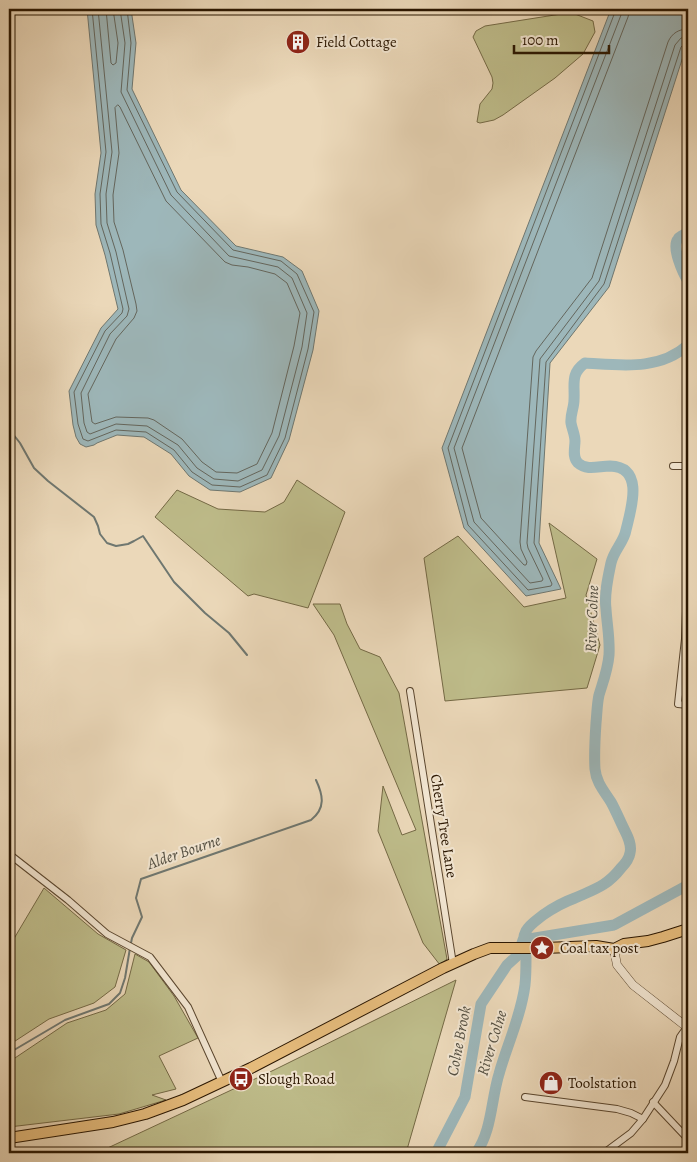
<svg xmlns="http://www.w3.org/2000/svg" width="697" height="1162" viewBox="0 0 697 1162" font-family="Alegreya,serif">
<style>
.green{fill:#bebc8a;stroke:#746945}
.water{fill:#9db7ba;stroke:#6f7770}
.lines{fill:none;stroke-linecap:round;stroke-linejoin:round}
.shore{stroke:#64665d;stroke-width:1}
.stream{stroke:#6f7770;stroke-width:2}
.river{stroke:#9db7ba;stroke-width:11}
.minor-casing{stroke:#5a462e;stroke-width:8}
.tertiary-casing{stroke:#5a462e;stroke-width:9}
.primary-casing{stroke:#2a1600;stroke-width:12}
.minor{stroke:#f2e6d2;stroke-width:6}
.tertiary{stroke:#f2e6d2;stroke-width:8}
.primary{stroke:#e6bc7c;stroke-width:10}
.labels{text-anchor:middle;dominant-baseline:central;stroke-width:4;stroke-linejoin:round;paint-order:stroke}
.poi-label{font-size:15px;fill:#2a1600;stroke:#f2e6d2;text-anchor:start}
.street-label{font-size:15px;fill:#2a1600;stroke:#f2e6d2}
.water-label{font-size:16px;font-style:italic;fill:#524e41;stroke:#f2e6d2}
</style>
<rect width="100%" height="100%" fill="#ebd8b9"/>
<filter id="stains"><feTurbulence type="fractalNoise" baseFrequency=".004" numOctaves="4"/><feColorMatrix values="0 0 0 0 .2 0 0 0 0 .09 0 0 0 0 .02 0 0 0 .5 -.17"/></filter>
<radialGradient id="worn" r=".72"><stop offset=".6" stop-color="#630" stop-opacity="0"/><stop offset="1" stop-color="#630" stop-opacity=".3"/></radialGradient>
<g class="green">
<polygon points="561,14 575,14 593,21 595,32 583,54 555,78 503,115 494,120 480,123 477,122 480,104 492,89 493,83 492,77 473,37 476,31 485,26"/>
<polygon points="297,480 345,512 308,608 254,594 248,596 155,517 177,490 218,509 265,512 284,502"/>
<polygon points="549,523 597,559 586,595 600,645 587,688 445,701 424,558 458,536 524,607 566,598"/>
<polygon points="313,604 340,604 347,624 360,649 380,657 399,693 447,959 440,965 423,943 378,831 383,786 402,835 416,830 334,635"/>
<polygon points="44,888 98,934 126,950 115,987 94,1003 49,1019 9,1045 9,947"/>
<polygon points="135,954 149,962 174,996 198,1038 159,1056 176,1089 152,1095 166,1100 119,1114 9,1127 9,1062 67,1023 106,1010 125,994"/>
<polygon points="456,980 406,1153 97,1153 274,1070"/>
</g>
<g class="water">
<polygon points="87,9 131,9 136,43 132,89 181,190 236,246 283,257 302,271 319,311 313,350 289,440 271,478 240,492 210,490 189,476 171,454 144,437 117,435 97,443 94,445 86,447 80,444 76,437 73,425 69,391 101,328 118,309 105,255 96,225 95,194 101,153"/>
<polygon points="611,9 688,9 688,41 609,287 550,363 539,543 561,589 526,596 464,528 442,448"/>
</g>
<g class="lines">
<g class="shore">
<polyline points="92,9 106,152 100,194 101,224 110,253 123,309 122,313 105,331 74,392 78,424 83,439 88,441 116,430 146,432 174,450 192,472 212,485 240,487 267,475 285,438 308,349 314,312 297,274 281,261 233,250 177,192 127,90 131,43 127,9"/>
<polyline points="98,9 112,152 106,194 107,223 116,252 129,309 127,316 110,334 81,393 84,423 87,432 90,434 116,424 147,426 178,445 197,468 214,479 238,481 262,470 279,436 302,347 307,313 292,278 278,267 229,256 171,195 121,92 125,43 120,9"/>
<polyline points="106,9 111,63 113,65 116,63 118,43 113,9"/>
<polyline points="616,9 615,12 448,448 468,525 528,590 551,586 552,584 534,543 546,362 604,284 681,47 684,44 688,43"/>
<polyline points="622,9 621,15 454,448 474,522 530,583 542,581 543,579 528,548 527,543 540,359 599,281 675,45 681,38 688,37"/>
<path d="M630,9L628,17L462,448L481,518L524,565H526L527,562L521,549L520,542L533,357L536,351L592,278L668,42C672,33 679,29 688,29"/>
<polygon points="118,105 120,107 166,201 225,262 232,265 248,267 275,274 287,283 300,313 294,346 272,433 257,464 237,473 216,472 202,462 182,439 154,420 148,418 116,417 95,424 92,422 88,394 116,339 134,318 137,311 136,304 123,250 114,222 113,195 119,153 115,108"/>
</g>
<g class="stream">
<polyline points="9,429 20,443 34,468 48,481 94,517 98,526 100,534 107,543 116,546 128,544 134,541 143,536 174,582 205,613 229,633 247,655"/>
<path d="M131,943L132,938L142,917L136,898L141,879L311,820C326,808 323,795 316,780"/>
<polyline points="9,1053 65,1020 109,1004 120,993 125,978 130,948"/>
</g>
<g class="river">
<path d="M688,233C685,234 680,236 678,239C671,247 683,273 688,281"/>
<polyline points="436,1153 465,1097 481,1004 507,965 518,955 523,940 614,925 688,885"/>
<path d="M476,1153C492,1131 491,1100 499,1074C507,1045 521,1016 525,985C526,976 526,967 526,958C525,948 521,940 526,931C530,924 537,920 543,915C553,908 564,902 575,898C595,889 607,886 621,868C625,864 629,859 630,853C632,845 628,837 625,831C620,821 616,811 611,802C604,791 596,782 595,769C594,754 595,738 596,723C597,713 597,704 599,695C603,682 608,669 609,655C610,639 607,625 606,609C604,594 608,577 611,563C614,550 624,542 626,530C631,509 645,467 610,466C599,466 587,471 578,463C572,457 575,448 575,441C575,435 572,429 571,423C570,415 574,408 574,400C575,384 570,374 585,363C621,365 659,371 688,345"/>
</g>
<g class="minor-casing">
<g id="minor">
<polyline points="673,466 688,466"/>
<polyline points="688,558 685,639 678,704 688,705"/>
<polyline points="410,691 453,964"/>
<polyline points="9,854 68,900 107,934 150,957 188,1007 222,1082"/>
<polyline points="525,1097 617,1109 631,1113 643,1119"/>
<polyline points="653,1102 688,1139"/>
<polyline points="604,1153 631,1133 643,1119 665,1085 674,1061 680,1037 687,1027"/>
</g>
</g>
<g class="tertiary-casing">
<polyline id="tertiary" points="614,949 617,965 633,985 688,1028"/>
</g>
<g class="primary-casing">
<polyline id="primary" points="9,1138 113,1122 145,1114 183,1100 251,1068 443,968 474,954 490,948 544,948 596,946 614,949 624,944 648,941 663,937 688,929"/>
</g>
<use href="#minor" class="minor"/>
<use href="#tertiary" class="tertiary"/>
<use href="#primary" class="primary"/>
</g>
<defs>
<g id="building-disc" transform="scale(1.25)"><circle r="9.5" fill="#8f2418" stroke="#f2e6d2"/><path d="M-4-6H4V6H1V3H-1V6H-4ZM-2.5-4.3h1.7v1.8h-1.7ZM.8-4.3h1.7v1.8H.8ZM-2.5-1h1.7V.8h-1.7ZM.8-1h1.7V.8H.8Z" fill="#fff"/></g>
<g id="sight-disc" transform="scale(1.25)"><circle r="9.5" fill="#8f2418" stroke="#f2e6d2"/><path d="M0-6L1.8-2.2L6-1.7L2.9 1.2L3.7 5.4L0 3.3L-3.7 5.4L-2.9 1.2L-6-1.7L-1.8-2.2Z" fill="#fff"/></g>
<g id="bus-disc" transform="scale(1.25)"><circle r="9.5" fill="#8f2418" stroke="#f2e6d2"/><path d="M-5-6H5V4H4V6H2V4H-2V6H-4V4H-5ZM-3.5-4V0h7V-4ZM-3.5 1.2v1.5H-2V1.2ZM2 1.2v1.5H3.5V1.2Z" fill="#fff"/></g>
<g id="shop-disc" transform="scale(1.25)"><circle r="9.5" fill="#8f2418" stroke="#f2e6d2"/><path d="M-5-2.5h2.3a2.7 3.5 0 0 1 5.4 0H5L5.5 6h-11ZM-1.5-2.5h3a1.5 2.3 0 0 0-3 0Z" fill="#fff"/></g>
</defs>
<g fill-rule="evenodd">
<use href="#building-disc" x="298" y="42"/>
<use href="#sight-disc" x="542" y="948"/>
<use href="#bus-disc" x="241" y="1079"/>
<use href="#shop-disc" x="551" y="1083"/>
</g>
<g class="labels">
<g class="poi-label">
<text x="316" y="42">Field Cottage</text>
<text x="560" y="948">Coal tax post</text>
<text x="258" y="1079">Slough Road</text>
<text x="568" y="1083">Toolstation</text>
</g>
<g class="street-label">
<text transform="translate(444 826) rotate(81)">Cherry Tree Lane</text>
</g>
<g class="water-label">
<text transform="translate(592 619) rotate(-88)">River Colne</text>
<text transform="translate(184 852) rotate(-19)">Alder Bourne</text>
<text transform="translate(459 1041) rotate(-79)">Colne Brook</text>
<text transform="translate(492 1043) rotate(-73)">River Colne</text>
</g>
</g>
<rect width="697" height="1162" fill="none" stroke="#ebd8b9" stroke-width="30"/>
<rect x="10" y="10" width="677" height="1142" fill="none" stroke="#2a1600" stroke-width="2.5"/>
<rect x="15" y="15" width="667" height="1132" fill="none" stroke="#2a1600"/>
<path d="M514 45v8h95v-8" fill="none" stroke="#2a1600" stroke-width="2.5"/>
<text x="522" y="45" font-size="15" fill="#2a1600" stroke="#f2e6d2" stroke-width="4" paint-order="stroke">100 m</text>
<rect width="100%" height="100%" filter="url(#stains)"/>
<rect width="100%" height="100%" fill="url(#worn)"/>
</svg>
